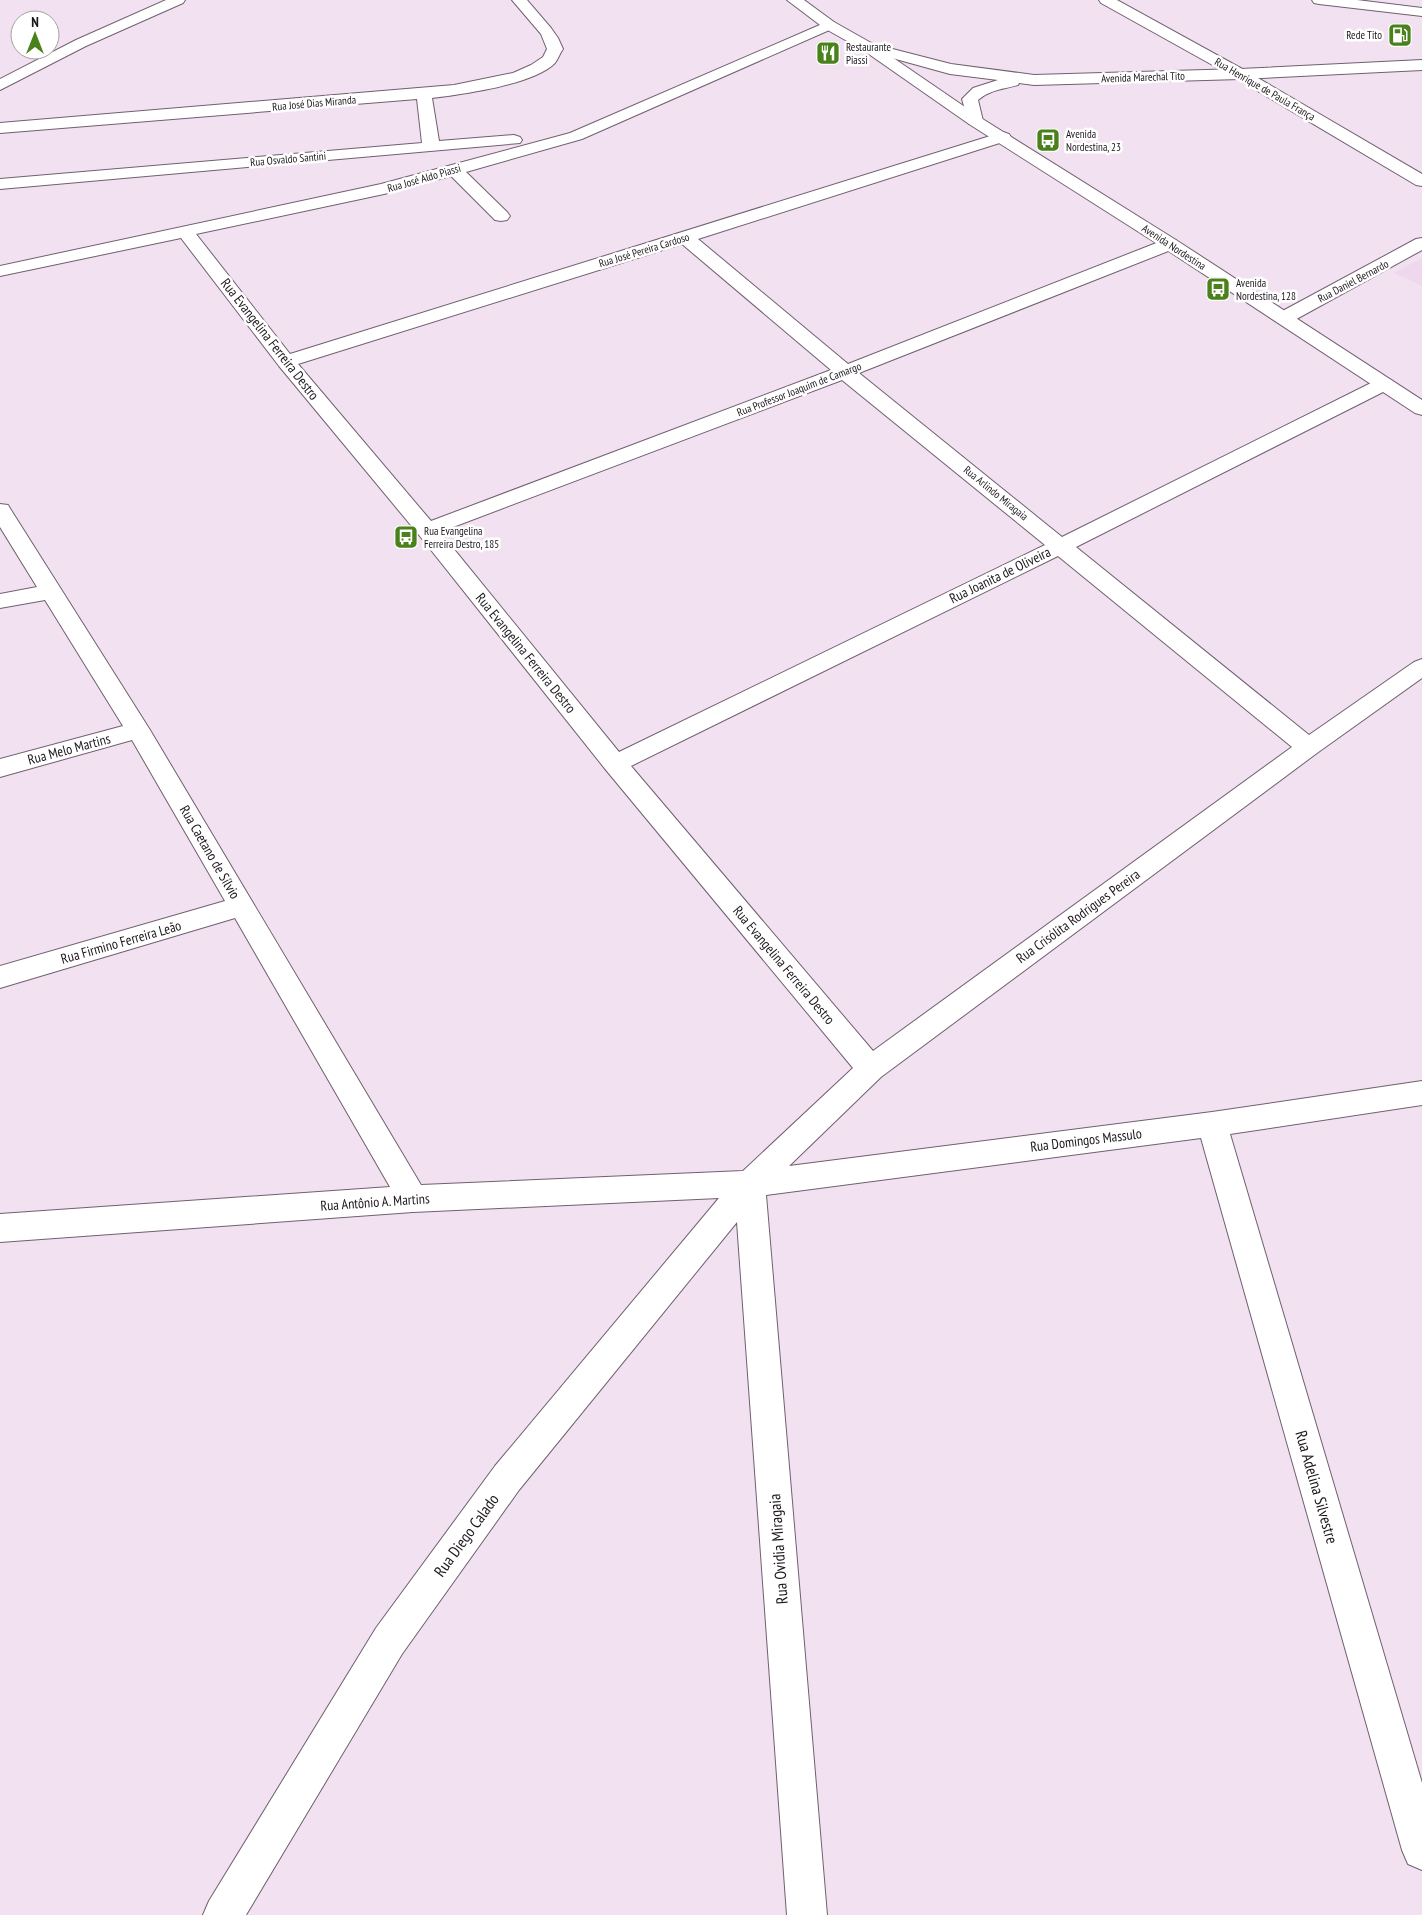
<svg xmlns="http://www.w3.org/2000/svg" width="1422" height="1915" viewBox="0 0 1422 1915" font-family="'PT Sans Narrow',sans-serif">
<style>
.built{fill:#efd7ee}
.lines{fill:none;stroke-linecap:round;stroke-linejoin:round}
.minor-casing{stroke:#70606f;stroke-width:2}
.tertiary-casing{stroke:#70606f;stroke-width:2}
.secondary-casing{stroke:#70606f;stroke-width:2}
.primary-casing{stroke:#70606f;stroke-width:2}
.minor{fill:#fff;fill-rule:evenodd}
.tertiary{fill:#fff;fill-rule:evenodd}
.secondary{fill:#fff;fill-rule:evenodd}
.primary{fill:#fff;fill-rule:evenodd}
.labels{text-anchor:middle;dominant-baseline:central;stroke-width:5;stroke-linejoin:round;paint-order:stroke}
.far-poi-label{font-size:11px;fill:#1d171d;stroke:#fff;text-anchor:start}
.far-street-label{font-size:11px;fill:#1d171d;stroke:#fff}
.street-label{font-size:14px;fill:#1d171d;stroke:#fff}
.near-street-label{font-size:16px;fill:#1d171d;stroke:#fff}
</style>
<rect width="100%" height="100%" fill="#f2e1f1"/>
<polygon class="built" points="1422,258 1422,286 1394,273"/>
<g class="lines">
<g class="minor-casing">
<g id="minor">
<polygon points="166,0 185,0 183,3 86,46 0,90 0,79 76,40"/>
<path d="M512,0H527L551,28L558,38L563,49C560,53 558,59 555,63C533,85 463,94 432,98L439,141L514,135L520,137L522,140L520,143L0,189V179L422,143L417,99L0,133V123L454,85L513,73L531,65L543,57L547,49L541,34Z"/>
<path d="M829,21L834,22L836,25L834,28L582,139L466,172L507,212L510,216L507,220L501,221L495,220L451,176L384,194L196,234L290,354L1003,132L1009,134L1011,137L1009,140L698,239L848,364L1164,240L1170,239L1176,240L1179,244L1176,248L859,373L1062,537L1377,380L1384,378L1391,380L1394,384L1391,388L1076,547L1309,735L1414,662L1422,659V678L1317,753L881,1077L789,1166L1212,1112L1422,1081V1105L1230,1134L1422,1783V1870L1408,1864L1402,1850L1201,1138L766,1195L827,1915H787L737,1222L519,1490L402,1654L246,1915H203L209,1901L376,1628L495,1466L719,1198L413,1212L0,1242V1214L390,1187L235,918L0,988V966L225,901L132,740L0,777V759L123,726L45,600L0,608V594L37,587L0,527V504L8,505L11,510L150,730L421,1185L743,1171L853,1068L606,770L419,535L279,366L181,238L0,276V266L381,184L570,133ZM682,244L831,370L431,521L298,364ZM842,380L1045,545L619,752L440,532ZM1058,556L1292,747L873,1051L631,766Z"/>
</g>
</g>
<g class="tertiary-casing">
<g id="tertiary">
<polygon points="1099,0 1117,0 1246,71 1422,174 1422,186 1416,185 1234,77 1101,3"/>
<polygon points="1422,238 1422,250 1291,322 1284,324 1277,322 1275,318 1277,314 1416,239"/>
</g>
</g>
<g class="secondary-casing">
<polygon id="secondary" points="868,42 873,44 981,118 1176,240 1422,400 1422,415 1415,413 1164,248 969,124 863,50 860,47 863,44"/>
</g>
<g class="primary-casing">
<g id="primary">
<path d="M787,0H804L834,22L873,44L951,64L1034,75L1240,69L1422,60V70L1240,79L1034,85L1019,83L1018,85C1004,89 989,90 978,100L983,121L981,124H969L962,99L973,88L998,80L950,74L863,50L824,28Z"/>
<polygon points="1312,0 1357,0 1422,8 1422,16 1319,4 1314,3"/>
</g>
</g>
<use href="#minor" class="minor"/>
<use href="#tertiary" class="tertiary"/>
<use href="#secondary" class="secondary"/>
<use href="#primary" class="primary"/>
</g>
<defs>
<g id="fuel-square" transform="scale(1.25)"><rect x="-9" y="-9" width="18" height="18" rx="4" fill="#49811b" stroke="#fff"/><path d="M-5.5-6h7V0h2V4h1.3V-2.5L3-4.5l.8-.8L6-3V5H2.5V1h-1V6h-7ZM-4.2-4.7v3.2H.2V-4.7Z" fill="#fff"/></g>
<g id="restaurant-square" transform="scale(1.25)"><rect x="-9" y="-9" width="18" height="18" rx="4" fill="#49811b" stroke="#fff"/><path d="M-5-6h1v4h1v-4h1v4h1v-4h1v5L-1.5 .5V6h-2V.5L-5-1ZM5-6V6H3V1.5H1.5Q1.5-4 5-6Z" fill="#fff"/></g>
<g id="bus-square" transform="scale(1.25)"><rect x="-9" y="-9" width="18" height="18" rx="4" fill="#49811b" stroke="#fff"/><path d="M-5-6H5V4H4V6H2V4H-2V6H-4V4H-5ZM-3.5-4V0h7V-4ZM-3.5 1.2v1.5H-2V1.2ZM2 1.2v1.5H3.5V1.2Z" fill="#fff"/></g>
</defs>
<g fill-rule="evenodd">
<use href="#fuel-square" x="1400" y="35"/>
<use href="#restaurant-square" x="828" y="53"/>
<use href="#bus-square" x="1048" y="140"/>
<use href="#bus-square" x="1218" y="289"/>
<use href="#bus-square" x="406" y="537"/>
</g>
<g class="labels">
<g class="far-poi-label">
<text x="1382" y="35" text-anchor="end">Rede Tito</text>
<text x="846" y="47">Restaurante<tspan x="846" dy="13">Piassi</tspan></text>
<text x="1066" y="134">Avenida<tspan x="1066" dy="13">Nordestina, 23</tspan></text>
<text x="1236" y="283">Avenida<tspan x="1236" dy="13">Nordestina, 128</tspan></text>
<text x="424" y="531">Rua Evangelina<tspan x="424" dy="13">Ferreira Destro, 185</tspan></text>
</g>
<g class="far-street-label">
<text transform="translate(1143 77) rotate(-2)">Avenida Marechal Tito</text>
<text transform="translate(1265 89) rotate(30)">Rua Henrique de Paula França</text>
<text transform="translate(314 103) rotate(-5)">Rua José Dias Miranda</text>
<text transform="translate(288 159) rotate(-5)">Rua Osvaldo Santini</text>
<text transform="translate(424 178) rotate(-16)">Rua José Aldo Piassi</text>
<text transform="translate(1174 247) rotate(33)">Avenida Nordestina</text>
<text transform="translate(644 250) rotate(-17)">Rua José Pereira Cardoso</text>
<text transform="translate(1353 281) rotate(-28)">Rua Daniel Bernardo</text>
<text transform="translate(799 389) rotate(-21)">Rua Professor Joaquim de Camargo</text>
<text transform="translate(996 493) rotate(39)">Rua Arlindo Miragaia</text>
</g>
<g class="street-label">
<text transform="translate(270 339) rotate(52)">Rua Evangelina Ferreira Destro</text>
<text transform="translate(1000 575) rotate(-26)">Rua Joanita de Oliveira</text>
<text transform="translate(526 653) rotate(51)">Rua Evangelina Ferreira Destro</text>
<text transform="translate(69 749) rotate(-15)">Rua Melo Martins</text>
<text transform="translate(210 852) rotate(60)">Rua Caetano de Sílvio</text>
<text transform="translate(1078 916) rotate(-36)">Rua Crisólita Rodrigues Pereira</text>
<text transform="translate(121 942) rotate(-16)">Rua Firmino Ferreira Leão</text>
<text transform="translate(784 965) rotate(50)">Rua Evangelina Ferreira Destro</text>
<text transform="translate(1086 1140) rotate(-7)">Rua Domingos Massulo</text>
<text transform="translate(375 1202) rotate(-4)">Rua Antônio A. Martins</text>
</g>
<g class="near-street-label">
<text transform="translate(1317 1487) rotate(74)">Rua Adelina Silvestre</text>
<text transform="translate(466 1535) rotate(-54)">Rua Diego Calado</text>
<text transform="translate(778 1549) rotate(-94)">Rua Ovidia Miragaia</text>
</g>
</g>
<g transform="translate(35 35)"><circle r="24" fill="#ffffff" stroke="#a5a2a5"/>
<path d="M0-4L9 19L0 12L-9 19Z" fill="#49811b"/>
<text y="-8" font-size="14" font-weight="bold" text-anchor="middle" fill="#1d171d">N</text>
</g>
</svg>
